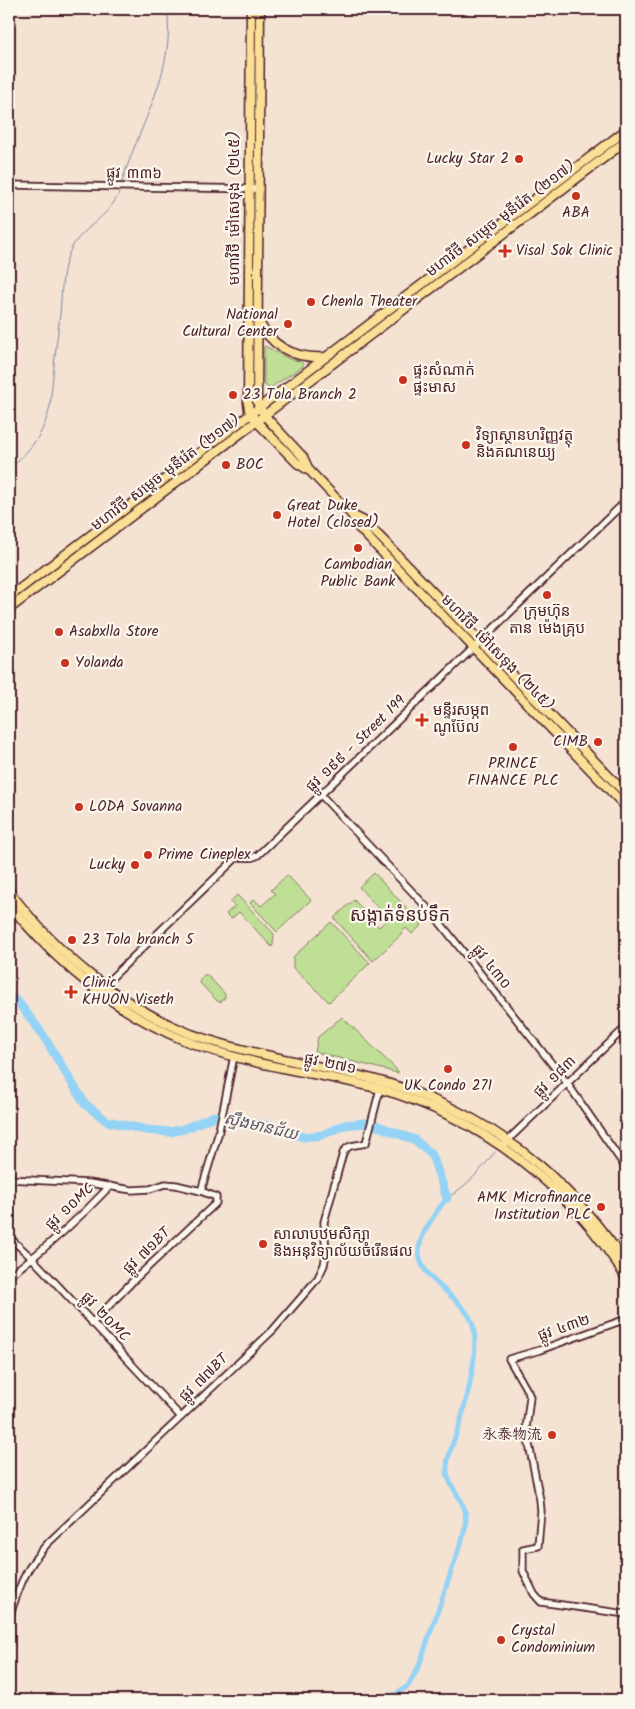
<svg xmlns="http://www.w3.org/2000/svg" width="635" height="1709" viewBox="0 0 635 1709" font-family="Kalam,'LXGW WenKai TC','Noto Sans Khmer',sans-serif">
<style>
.green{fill:#bfdf97;stroke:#847f61}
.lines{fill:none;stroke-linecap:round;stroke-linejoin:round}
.stream{stroke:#778ba5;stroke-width:1}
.canal{stroke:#95d3f6;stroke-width:5}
.river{stroke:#95d3f6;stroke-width:9}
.minor-casing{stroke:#4a1f2b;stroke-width:9}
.major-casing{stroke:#4a1f2b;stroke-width:11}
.minor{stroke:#fbf7ec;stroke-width:5.5}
.major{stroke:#fadf96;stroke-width:8}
.poi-dot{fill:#c8321e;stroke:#fbf7ec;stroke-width:2}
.labels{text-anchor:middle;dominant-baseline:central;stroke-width:4.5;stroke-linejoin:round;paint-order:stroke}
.poi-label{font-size:15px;fill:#4a1f2b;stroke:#fbf7ec;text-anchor:start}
.street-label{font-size:15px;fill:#4a1f2b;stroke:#fbf7ec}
.water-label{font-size:16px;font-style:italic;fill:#605568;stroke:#fbf7ec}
.quarter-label{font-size:18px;fill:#4a1f2b;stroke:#fbf7ec}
</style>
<rect width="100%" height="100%" fill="#f4e2d2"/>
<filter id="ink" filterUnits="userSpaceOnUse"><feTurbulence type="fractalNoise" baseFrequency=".02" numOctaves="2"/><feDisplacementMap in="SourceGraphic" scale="10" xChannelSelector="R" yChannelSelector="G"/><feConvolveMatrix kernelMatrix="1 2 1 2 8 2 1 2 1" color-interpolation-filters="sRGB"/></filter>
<g filter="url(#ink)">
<g class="green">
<polygon points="265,346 289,359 300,361 303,364 303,366 270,388 264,385 264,348"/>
<polygon points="374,873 422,925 412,934 406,928 402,932 403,933 373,961 334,918 354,900 379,927 388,919 359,887"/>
<polygon points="287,875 311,900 277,932 250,903 254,899 261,906 275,894 271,890"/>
<polygon points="237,895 274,934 273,945 272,947 239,912 231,919 226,914 235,906 230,902"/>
<polygon points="331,922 370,963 329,1002 293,968 293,957"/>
<polygon points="204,975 207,975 225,994 225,997 221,1002 217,1001 200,983 200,979"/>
<polygon points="342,1017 398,1071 398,1073 315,1052 318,1037"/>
</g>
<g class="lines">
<g class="stream">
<path d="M121,185C137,129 177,70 167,9"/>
<path d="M9,470C31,448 43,437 50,406C53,375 56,345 60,314C62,293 61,267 72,247C85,225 113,215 120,189"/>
<path d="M447,1198C467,1186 481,1170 495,1152"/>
</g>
<path class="canal" d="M380,1700L394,1695L408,1686L419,1666L463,1537C465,1528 467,1520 465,1511C461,1494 445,1484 447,1466C448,1451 456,1437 460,1423C467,1399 481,1345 472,1322C460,1294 419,1281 419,1251C419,1234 437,1211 447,1198"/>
<polyline class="river" points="9,997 18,1002 41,1032 85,1104 107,1121 146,1130 169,1132 184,1129 214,1116 265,1125 303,1137 322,1135 344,1125 365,1123 378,1126 415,1140 432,1155 447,1198"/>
<g class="minor-casing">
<g id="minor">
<polyline points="9,185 259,189"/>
<polyline points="321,795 434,915 567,1083 626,1168"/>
<path d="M102,987L235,859C243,854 250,861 258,855L626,501"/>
<polyline points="506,1144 512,1136 626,1027"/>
<polyline points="9,1179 89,1183 132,1190 150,1189 165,1184 176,1185 201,1191 216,1197 216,1203 132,1282 92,1323"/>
<polyline points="201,1191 218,1135 234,1056"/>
<polyline points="9,1237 33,1259 181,1417"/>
<path d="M9,1276C45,1249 79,1219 110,1186"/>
<polyline points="626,1319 540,1350 509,1359 528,1392 530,1397 526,1429 540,1500 541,1511 538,1546 523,1549 523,1571 534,1594 541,1602 626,1614"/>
<path d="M9,1618C19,1587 25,1568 48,1543L273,1330L318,1278L324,1265L326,1254L324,1222L343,1153C348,1143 357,1146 366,1143L380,1089"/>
</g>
</g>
<g class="major-casing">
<g id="major">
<polyline points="251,9 248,403 249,410 256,421 297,463 310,471 352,515 364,521 384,541 626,794"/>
<polyline points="260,9 257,402 264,415 303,457 309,470"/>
<path d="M258,320C272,348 296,359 326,357"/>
<polyline points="352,515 358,527 626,807"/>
<polyline points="9,597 626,130"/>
<polyline points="9,609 626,141"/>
<path d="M9,891C56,953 118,1005 191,1034C218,1044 247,1051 275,1057C326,1069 380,1077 429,1098C516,1134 572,1187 626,1263"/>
<path d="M9,904C57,964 115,1012 186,1041C249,1066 316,1072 380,1089C482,1118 572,1188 626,1278"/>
</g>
</g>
<use href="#minor" class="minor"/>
<use href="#major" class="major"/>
</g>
</g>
<g class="poi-dot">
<circle cx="519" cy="159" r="5"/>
<circle cx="576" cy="196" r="5"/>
<path d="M502.5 243.5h5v5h5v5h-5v5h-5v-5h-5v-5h5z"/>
<circle cx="311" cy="302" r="5"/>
<circle cx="288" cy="324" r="5"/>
<circle cx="403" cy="380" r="5"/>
<circle cx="233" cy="395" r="5"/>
<circle cx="466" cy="445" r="5"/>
<circle cx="226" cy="465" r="5"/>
<circle cx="277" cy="515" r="5"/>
<circle cx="358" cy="548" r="5"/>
<circle cx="547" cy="595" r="5"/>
<circle cx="59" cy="632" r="5"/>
<circle cx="65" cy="663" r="5"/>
<path d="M419.5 712.5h5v5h5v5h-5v5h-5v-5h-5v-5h5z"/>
<circle cx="598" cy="742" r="5"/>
<circle cx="513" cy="747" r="5"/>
<circle cx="79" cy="807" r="5"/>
<circle cx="148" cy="855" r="5"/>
<circle cx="135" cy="865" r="5"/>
<circle cx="72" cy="940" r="5"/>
<path d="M68.5 984.5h5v5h5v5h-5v5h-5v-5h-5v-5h5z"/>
<circle cx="448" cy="1069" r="5"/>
<circle cx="601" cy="1207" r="5"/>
<circle cx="263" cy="1244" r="5"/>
<circle cx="552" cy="1435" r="5"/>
<circle cx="501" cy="1640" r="5"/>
</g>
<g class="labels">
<g class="poi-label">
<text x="509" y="159" text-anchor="end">Lucky Star 2</text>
<text x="576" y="213" text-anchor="middle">ABA</text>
<text x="516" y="251">Visal Sok Clinic</text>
<text x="321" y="302">Chenla Theater</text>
<text x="278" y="315" text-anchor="end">National<tspan x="278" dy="17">Cultural Center</tspan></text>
<text x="413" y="371">ផ្ទះសំណាក់<tspan x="413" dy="17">ផ្ទះមាស</tspan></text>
<text x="243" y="395">23 Tola Branch 2</text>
<text x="476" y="436">វិទ្យាស្ថានហរិញ្ញវត្ថុ<tspan x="476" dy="17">និងគណនេយ្យ</tspan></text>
<text x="236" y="465">BOC</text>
<text x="287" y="506">Great Duke<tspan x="287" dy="17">Hotel (closed)</tspan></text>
<text x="358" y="565" text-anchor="middle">Cambodian<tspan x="358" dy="17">Public Bank</tspan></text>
<text x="547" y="612" text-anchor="middle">ក្រុមហ៊ុន<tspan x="547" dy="17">តាន ម៉េងគ្រុប</tspan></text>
<text x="69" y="632">Asabxlla Store</text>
<text x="75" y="663">Yolanda</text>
<text x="433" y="711">មន្ទីរសម្ភព<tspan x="433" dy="17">ណូប៊ែល</tspan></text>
<text x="588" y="742" text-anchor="end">CIMB</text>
<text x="513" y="764" text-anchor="middle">PRINCE<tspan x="513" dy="17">FINANCE PLC</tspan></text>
<text x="89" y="807">LODA Sovanna</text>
<text x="158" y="855">Prime Cineplex</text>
<text x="125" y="865" text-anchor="end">Lucky</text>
<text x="82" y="940">23 Tola branch 5</text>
<text x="82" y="983">Clinic<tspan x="82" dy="17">KHUON Viseth</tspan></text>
<text x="448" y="1086" text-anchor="middle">UK Condo 271</text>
<text x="591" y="1198" text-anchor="end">AMK Microfinance<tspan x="591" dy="17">Institution PLC</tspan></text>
<text x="273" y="1235">សាលាបឋមសិក្សា<tspan x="273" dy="17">និងអនុវិទ្យាល័យចំរើនផល</tspan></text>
<text x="542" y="1435" text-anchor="end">永泰物流</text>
<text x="511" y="1631">Crystal<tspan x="511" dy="17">Condominium</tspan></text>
</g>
<g class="street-label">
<text transform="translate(134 174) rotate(1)">ផ្លូវ ៣៣៦</text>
<text transform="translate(235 208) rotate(-90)">មហាវិថី ម៉ៅសេទុង (២៤៥)</text>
<text transform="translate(501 219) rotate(-37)">មហាវិថី សម្តេច មុនីរ៉េត (២១៧)</text>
<text transform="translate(166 473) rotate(-37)">មហាវិថី សម្តេច មុនីរ៉េត (២១៧)</text>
<text transform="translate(497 653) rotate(46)">មហាវិថី ម៉ៅសេទុង (២៤៥)</text>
<text transform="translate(356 744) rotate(-44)">ផ្លូវ ១៩៩ - Street 199</text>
<text transform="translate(491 967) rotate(51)">ផ្លូវ ៤៣០</text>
<text transform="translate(330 1064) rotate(12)">ផ្លូវ ២៧១</text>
<text transform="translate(555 1077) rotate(-44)">ផ្លូវ ១៨៣</text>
<text transform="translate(70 1207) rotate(-43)">ផ្លូវ ១០MC</text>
<text transform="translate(147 1251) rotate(-44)">ផ្លូវ ៧១BT</text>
<text transform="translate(105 1317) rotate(46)">ផ្លូវ ២០MC</text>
<text transform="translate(564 1328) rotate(-19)">ផ្លូវ ៤៣២</text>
<text transform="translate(204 1378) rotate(-44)">ផ្លូវ ៧៧BT</text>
</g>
<g class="water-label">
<text transform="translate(261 1127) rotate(13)">ស្ទឹងមានជ័យ</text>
</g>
<g class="quarter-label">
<text x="400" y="916">សង្កាត់ទំនប់ទឹក</text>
</g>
</g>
<rect width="635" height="1709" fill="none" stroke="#fbf7ec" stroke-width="30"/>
<rect x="15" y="15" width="605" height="1679" fill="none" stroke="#4a1f2b" stroke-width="2" filter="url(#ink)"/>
</svg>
